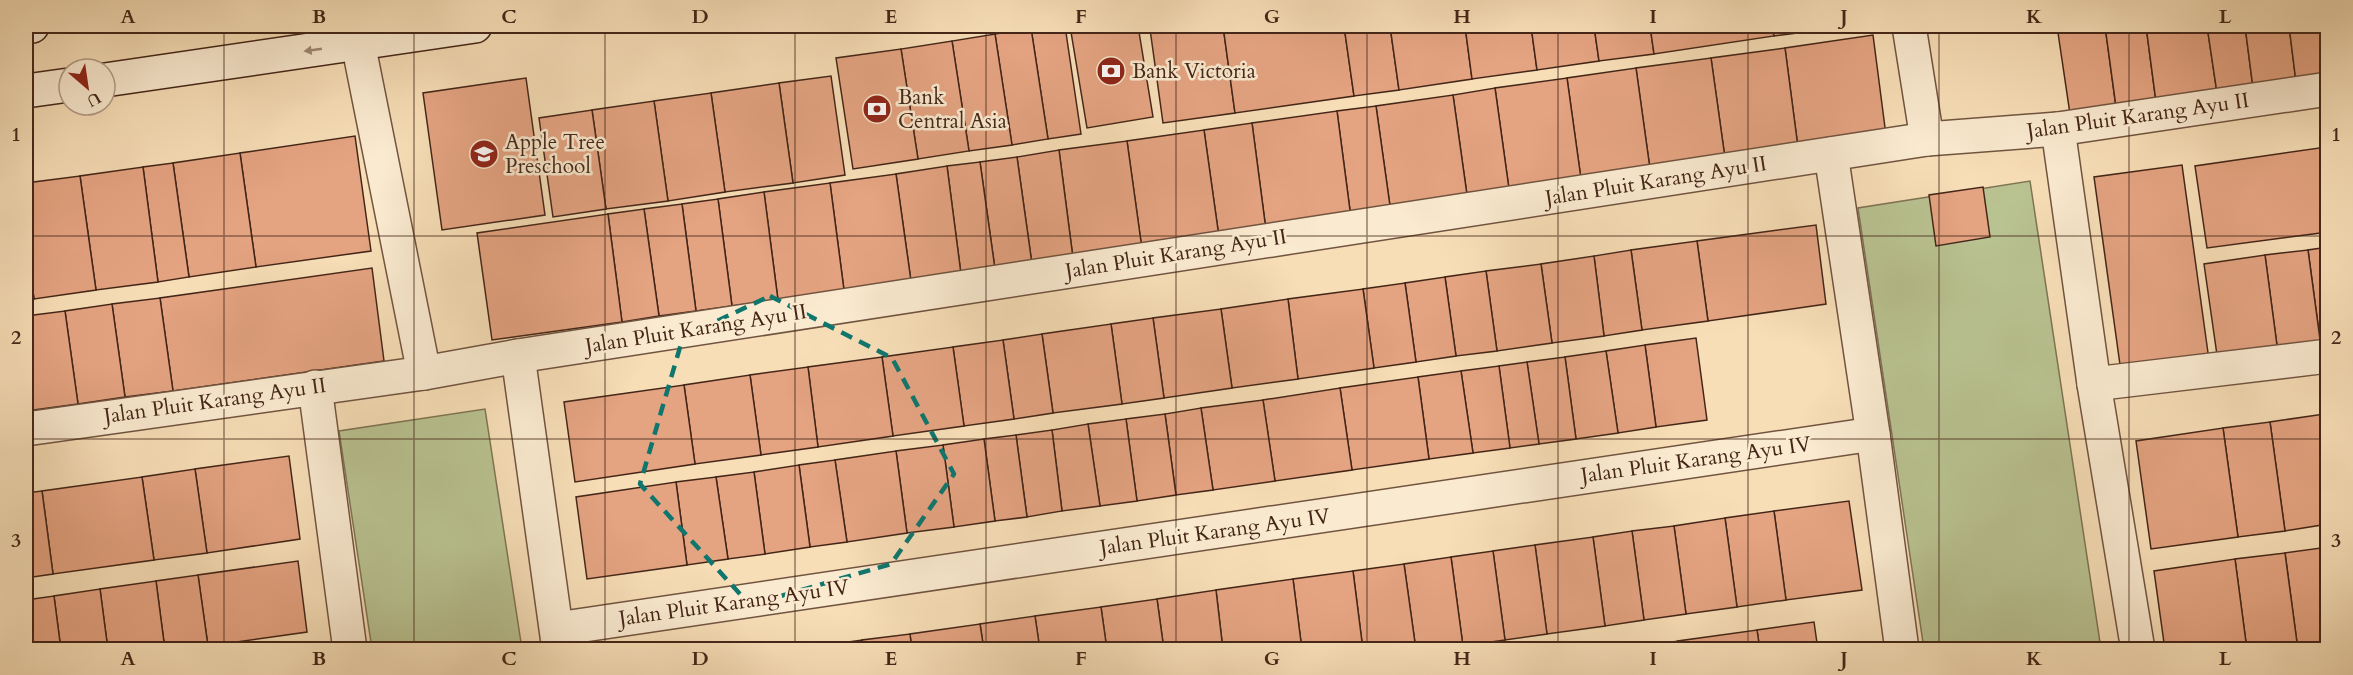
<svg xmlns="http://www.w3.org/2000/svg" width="2353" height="675" viewBox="0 0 2353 675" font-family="Cardo,serif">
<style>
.green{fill:#b9c291;stroke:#7e7454;stroke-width:1.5}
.building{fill:#e4a381;stroke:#442618;stroke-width:1.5}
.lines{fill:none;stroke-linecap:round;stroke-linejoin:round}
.street-casing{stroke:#715440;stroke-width:36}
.secondary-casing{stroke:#442618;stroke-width:36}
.street{stroke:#faead0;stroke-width:33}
.secondary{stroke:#faead0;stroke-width:33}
.oneway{fill:#9f8874}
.marked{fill:none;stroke:#0f766e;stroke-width:4.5;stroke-dasharray:12 8;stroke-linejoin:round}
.grid{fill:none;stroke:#442618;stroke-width:1.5;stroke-opacity:0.55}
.labels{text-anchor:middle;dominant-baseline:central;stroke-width:5;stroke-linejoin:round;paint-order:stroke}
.poi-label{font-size:21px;fill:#442618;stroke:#faead0;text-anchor:start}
.street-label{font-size:21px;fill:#442618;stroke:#faead0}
.neatline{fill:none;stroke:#442618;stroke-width:2}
.grid-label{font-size:20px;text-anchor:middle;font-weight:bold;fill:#442618}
</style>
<rect width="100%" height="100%" fill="#f7deb7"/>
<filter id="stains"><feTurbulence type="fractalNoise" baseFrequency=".00333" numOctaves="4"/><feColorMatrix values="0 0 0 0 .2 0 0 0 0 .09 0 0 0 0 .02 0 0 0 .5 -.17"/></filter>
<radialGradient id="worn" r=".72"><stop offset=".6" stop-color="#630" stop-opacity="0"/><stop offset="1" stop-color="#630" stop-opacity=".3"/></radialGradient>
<g class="green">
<polygon points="2030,181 2101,649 1924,649 1858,208"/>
<polygon points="485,409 522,649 372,649 339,431"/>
</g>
<g class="building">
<polygon points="1047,26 1065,26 1081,134 1048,139 1031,28"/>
<polygon points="1070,26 1138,26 1153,117 1087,128"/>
<polygon points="1177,26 1223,26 1235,113 1163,123 1150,29"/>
<polygon points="1223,26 1344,26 1354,96 1235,113"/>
<polygon points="1344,26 1390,26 1399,90 1354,96"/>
<polygon points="1390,26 1465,26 1472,79 1399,90"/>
<polygon points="1465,26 1531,26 1537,70 1472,79"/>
<polygon points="1531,26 1594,26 1599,61 1537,70"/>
<polygon points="1594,26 1650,26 1654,54 1599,61"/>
<polygon points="1650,26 1772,26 1774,36 1654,54"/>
<polygon points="1772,26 1852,26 1774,36"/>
<polygon points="2057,26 2105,26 2116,107 2070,114"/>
<polygon points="2105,26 2146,26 2156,102 2116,107"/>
<polygon points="2146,26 2207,26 2217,93 2156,102"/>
<polygon points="2207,26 2245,26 2253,88 2217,93"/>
<polygon points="2245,26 2289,26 2296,82 2253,88"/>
<polygon points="2289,26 2325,26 2328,45 2328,77 2296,82"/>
<polygon points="1031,28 1048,139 1012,145 995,34"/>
<polygon points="995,34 1012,145 969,151 952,41"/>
<polygon points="1873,35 1887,143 1799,155 1785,48"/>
<polygon points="952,41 969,151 918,159 901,49"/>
<polygon points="1785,48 1799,155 1726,165 1711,58"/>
<polygon points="901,49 918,159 853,169 836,58"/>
<polygon points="1711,58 1726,165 1651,176 1636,68"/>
<polygon points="1636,68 1651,176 1582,186 1567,78"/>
<polygon points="831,76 845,175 793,183 779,83"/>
<polygon points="526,78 545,215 442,230 423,93"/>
<polygon points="1567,78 1582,186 1510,196 1495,88"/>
<polygon points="779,83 793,183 725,192 711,93"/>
<polygon points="1495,88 1510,196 1468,202 1453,95"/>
<polygon points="711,93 725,192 668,201 654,101"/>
<polygon points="1453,95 1468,202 1391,213 1376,106"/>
<polygon points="654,101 668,201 606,209 592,110"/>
<polygon points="1376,106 1391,213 1351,218 1337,111"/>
<polygon points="592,110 606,209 553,217 539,118"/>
<polygon points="1337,111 1351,218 1266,230 1252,123"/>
<polygon points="1252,123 1266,230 1219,237 1204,130"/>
<polygon points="1204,130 1219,237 1142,249 1127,141"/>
<polygon points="355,136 371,251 256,267 240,153"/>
<polygon points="1127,141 1142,249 1073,258 1059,150"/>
<polygon points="2326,147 2328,232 2207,248 2195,166"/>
<polygon points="1059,150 1073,258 1032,264 1017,157"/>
<polygon points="240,153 256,267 189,277 173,163"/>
<polygon points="1017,157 1032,264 995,269 980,162"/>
<polygon points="980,162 995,269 961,274 947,166"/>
<polygon points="173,163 189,277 158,282 143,167"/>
<polygon points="2182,165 2209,360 2121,372 2094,177"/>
<polygon points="947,166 961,274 911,281 896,174"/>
<polygon points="143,167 158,282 96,290 80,176"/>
<polygon points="896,174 911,281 844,290 830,183"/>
<polygon points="80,176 96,290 34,299 26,240 26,183"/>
<polygon points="830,183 844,290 778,300 764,192"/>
<polygon points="1983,187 1990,237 1936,246 1929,195"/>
<polygon points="764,192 778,300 732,306 718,199"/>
<polygon points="718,199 732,306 696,311 682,204"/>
<polygon points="682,204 696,311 659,316 644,209"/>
<polygon points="644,209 659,316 622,322 608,214"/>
<polygon points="608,214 622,322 492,340 477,233"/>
<polygon points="1816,225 1826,304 1708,321 1697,241"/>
<polygon points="26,240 34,299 26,300"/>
<polygon points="1697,241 1708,321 1642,330 1631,250"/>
<polygon points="2328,247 2328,347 2321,347 2308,250"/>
<polygon points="1631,250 1642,330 1604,336 1594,256"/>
<polygon points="2308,250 2321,347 2278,353 2265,255"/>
<polygon points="2265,255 2278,353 2218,362 2204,264"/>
<polygon points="1594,256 1604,336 1552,343 1541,264"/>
<polygon points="1541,264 1552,343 1497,351 1486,271"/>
<polygon points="372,268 384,361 173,391 160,298"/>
<polygon points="1486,271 1497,351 1456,356 1445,277"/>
<polygon points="1445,277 1456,356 1416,362 1405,283"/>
<polygon points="1405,283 1416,362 1374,368 1363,289"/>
<polygon points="1363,289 1374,368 1298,379 1288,299"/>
<polygon points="160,298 173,391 125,397 112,304"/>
<polygon points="1288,299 1298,379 1232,388 1221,309"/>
<polygon points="112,304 125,397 78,404 65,311"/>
<polygon points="1221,309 1232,388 1164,398 1153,318"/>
<polygon points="65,311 78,404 26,411 26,316"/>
<polygon points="1153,318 1164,398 1122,404 1111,324"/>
<polygon points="1111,324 1122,404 1053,413 1042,334"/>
<polygon points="1042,334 1053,413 1014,419 1003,340"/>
<polygon points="1696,338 1707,420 1656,427 1645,345"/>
<polygon points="1003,340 1014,419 964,426 953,347"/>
<polygon points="1645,345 1656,427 1618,433 1606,351"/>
<polygon points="953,347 964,426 893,436 882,357"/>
<polygon points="1606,351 1618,433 1576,439 1565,357"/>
<polygon points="882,357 893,436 818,447 808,367"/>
<polygon points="1565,357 1576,439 1539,444 1527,362"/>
<polygon points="1527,362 1539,444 1510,448 1499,366"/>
<polygon points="1499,366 1510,448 1473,453 1461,371"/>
<polygon points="808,367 818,447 761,455 750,375"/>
<polygon points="1461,371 1473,453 1429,459 1418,377"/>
<polygon points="750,375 761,455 695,464 684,385"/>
<polygon points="1418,377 1429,459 1352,470 1340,388"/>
<polygon points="684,385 695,464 575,482 564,402"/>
<polygon points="1340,388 1352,470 1275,481 1263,400"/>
<polygon points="1263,400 1275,481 1213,490 1201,408"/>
<polygon points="1201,408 1213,490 1176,495 1165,414"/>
<polygon points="1165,414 1176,495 1137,501 1126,419"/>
<polygon points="2324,414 2328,442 2328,524 2285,531 2270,422"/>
<polygon points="1126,419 1137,501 1100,506 1088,424"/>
<polygon points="2270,422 2285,531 2238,537 2223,428"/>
<polygon points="1088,424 1100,506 1062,511 1052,430"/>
<polygon points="2223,428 2238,537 2151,549 2136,441"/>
<polygon points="1052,430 1062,511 1027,517 1016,435"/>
<polygon points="1016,435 1027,517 995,521 984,439"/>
<polygon points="984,439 995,521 954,527 943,445"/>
<polygon points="943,445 954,527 907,533 896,451"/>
<polygon points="896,451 907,533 847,542 835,460"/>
<polygon points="289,456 300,539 207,553 195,469"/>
<polygon points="835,460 847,542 810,547 799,465"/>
<polygon points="799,465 810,547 765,554 754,472"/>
<polygon points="195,469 207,553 154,560 142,477"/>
<polygon points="754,472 765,554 728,559 716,477"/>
<polygon points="142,477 154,560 53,574 42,491"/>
<polygon points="716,477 728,559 687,565 676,482"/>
<polygon points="676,482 687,565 587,579 576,497"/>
<polygon points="42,491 53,574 26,578 26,493"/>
<polygon points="1849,501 1862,590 1786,600 1774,511"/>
<polygon points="1774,511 1786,600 1737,607 1725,518"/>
<polygon points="1725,518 1737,607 1686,614 1674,526"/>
<polygon points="1674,526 1686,614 1644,620 1632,531"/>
<polygon points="1632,531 1644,620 1605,626 1593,537"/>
<polygon points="1593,537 1605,626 1547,634 1535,545"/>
<polygon points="1535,545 1547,634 1505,640 1493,551"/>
<polygon points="2328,547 2328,650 2298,650 2285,553"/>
<polygon points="1493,551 1505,640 1463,646 1451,557"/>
<polygon points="2285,553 2298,650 2247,650 2235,559"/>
<polygon points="1451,557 1463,646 1416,650 1404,564"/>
<polygon points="2235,559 2247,650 2165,650 2154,571"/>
<polygon points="298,561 307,632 208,646 198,575"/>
<polygon points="1404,564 1416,650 1363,650 1353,571"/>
<polygon points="1353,571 1363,650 1302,650 1293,579"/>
<polygon points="198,575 208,646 165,650 156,581"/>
<polygon points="1293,579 1302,650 1223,650 1216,590"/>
<polygon points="156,581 165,650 108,650 100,589"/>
<polygon points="100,589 108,650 61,650 54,596"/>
<polygon points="1216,590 1223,650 1164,650 1157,599"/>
<polygon points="54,596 61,650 26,650 26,600"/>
<polygon points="1157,599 1164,650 1107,650 1101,607"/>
<polygon points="1101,607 1107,650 1040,650 1035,616"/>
<polygon points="1035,616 1040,650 984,650 980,624"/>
<polygon points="1814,622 1818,650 1760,650 1757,630"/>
<polygon points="980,624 984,650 912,650 910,634"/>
<polygon points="1757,630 1760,650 1680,650 1678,641"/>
<polygon points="910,634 912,650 863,650 862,640"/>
<polygon points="862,640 863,650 798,650 798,649"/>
<polygon points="1678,641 1680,650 1622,650"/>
</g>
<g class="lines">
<g class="street-casing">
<g id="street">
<polyline points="1909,26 1927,139"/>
<polyline points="358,43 424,373"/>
<polyline points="2058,129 2094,384 2138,650"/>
<polyline points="1831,154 1873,434 1902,650"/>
<polyline points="518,356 559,650"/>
<polyline points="2094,384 2328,356"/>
<polyline points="315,387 350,650"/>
<polyline points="26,429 424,373 518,356 1927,139 2058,129 2328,89"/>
<polyline points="557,629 1873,434"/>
</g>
</g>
<g class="secondary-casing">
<g id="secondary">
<polyline points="26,26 32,26"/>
<polyline points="105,80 475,26"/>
<polyline points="26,91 69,85"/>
</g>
</g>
<use href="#street" class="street"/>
<use href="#secondary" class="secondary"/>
</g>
<defs><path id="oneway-solid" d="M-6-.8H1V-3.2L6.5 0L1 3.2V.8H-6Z" transform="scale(1.5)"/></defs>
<use class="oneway" href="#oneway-solid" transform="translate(313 50) rotate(172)"/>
<path class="marked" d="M770,296L892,358L954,474L891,564L750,605L640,484L683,337Z"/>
<path class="grid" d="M224,26V650M414,26V650M605,26V650M795,26V650M986,26V650M1176,26V650M1367,26V650M1558,26V650M1748,26V650M1939,26V650M2129,26V650M26,236H2328M26,439H2328"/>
<defs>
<g id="bank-disc" transform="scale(1.5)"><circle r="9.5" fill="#8f2418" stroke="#faead0"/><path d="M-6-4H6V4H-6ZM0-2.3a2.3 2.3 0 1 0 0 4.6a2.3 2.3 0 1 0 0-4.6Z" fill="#fff"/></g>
<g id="school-disc" transform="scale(1.5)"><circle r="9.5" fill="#8f2418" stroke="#faead0"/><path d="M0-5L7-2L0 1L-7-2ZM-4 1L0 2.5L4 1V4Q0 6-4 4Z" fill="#fff"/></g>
</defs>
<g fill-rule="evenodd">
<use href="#bank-disc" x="1111" y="71"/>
<use href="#bank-disc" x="877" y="109"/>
<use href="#school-disc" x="484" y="154"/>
</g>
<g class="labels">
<g class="poi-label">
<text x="1132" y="71">Bank Victoria</text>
<text x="898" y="97">Bank<tspan x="898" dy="24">Central Asia</tspan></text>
<text x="505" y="142">Apple Tree<tspan x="505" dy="24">Preschool</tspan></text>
</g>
<g class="street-label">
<text transform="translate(2138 116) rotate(-8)">Jalan Pluit Karang Ayu II</text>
<text transform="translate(1656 181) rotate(-9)">Jalan Pluit Karang Ayu II</text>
<text transform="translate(1176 254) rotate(-9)">Jalan Pluit Karang Ayu II</text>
<text transform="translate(696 329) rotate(-9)">Jalan Pluit Karang Ayu II</text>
<text transform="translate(215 401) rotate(-8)">Jalan Pluit Karang Ayu II</text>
<text transform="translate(1696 460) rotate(-8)">Jalan Pluit Karang Ayu IV</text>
<text transform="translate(1215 532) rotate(-8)">Jalan Pluit Karang Ayu IV</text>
<text transform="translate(734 603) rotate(-8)">Jalan Pluit Karang Ayu IV</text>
</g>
</g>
<rect width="2353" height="675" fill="none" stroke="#f7deb7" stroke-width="66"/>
<g transform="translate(87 87) rotate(151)"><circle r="28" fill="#faead0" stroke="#b19c86" stroke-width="1.5"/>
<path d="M0-4.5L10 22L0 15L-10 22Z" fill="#8f2418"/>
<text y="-9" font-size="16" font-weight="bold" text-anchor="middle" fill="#442618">U</text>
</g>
<rect x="33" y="33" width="2287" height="609" class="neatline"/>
<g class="grid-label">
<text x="128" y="23">A</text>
<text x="319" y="23">B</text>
<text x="509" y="23">C</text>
<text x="700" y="23">D</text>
<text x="891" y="23">E</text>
<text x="1081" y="23">F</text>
<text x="1272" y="23">G</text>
<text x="1462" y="23">H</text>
<text x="1653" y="23">I</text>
<text x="1844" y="23">J</text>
<text x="2034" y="23">K</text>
<text x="2225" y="23">L</text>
<text x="16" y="141">1</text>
<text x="2336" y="141">1</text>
<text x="16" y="344">2</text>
<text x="2336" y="344">2</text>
<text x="16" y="547">3</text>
<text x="2336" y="547">3</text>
<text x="128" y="665">A</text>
<text x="319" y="665">B</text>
<text x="509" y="665">C</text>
<text x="700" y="665">D</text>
<text x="891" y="665">E</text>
<text x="1081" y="665">F</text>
<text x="1272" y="665">G</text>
<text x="1462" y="665">H</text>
<text x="1653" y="665">I</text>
<text x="1844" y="665">J</text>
<text x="2034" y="665">K</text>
<text x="2225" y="665">L</text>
</g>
<rect width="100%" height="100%" filter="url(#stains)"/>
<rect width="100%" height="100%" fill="url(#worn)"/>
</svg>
